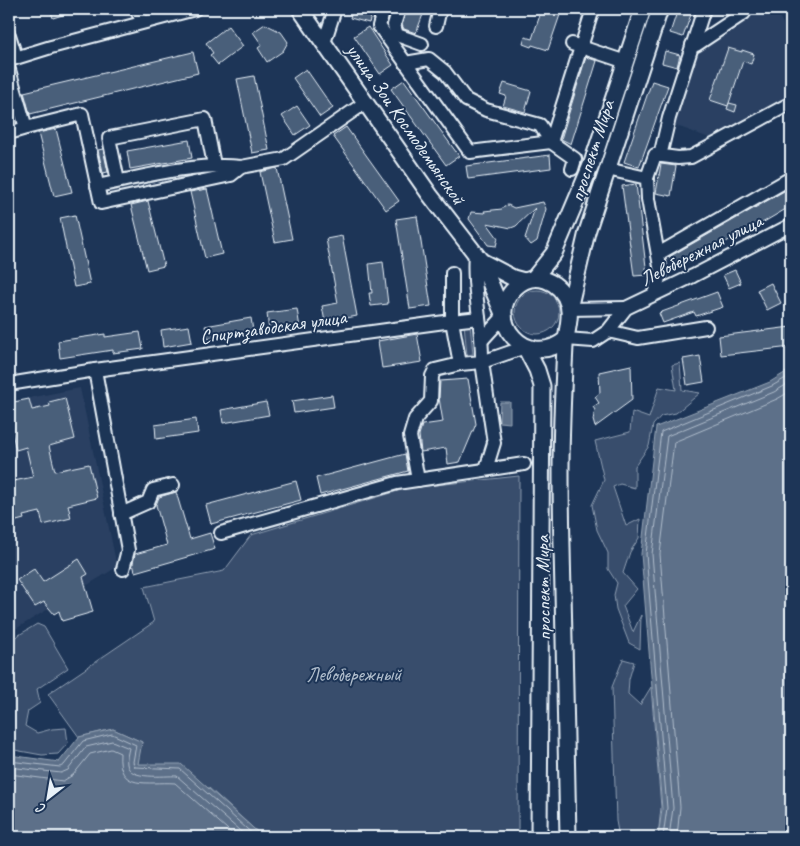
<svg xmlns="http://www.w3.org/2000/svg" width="800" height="846" viewBox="0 0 800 846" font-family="Caveat,sans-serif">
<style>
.built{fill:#2a4162}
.green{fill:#374d6c;stroke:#909fb2}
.water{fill:#5d7089;stroke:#95a4b5}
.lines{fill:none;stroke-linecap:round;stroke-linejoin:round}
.shore{stroke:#b0bdcc;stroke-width:1}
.building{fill:#495e7a;stroke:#e8f1f8}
.minor-casing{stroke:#e8f1f8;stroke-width:16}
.major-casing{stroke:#e8f1f8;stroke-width:19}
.minor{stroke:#1d3557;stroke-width:12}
.major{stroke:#1d3557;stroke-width:15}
.labels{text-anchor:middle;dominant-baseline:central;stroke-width:4;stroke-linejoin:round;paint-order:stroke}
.street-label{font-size:20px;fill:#e8f1f8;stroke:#1d3557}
.park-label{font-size:20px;fill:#b3c0ce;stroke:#1d3557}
</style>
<rect width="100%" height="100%" fill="#1d3557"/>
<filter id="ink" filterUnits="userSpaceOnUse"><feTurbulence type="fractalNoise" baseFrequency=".02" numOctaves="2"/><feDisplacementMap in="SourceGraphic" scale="10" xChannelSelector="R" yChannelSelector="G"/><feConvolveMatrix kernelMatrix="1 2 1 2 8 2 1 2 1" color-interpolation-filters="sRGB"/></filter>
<g filter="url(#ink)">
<g class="built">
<polygon points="761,9 775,9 791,38 791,99 715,140 674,125 696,51"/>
<polygon points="80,388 117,567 9,633 9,402"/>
</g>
<g class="green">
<circle cx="537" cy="312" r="22"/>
<polygon points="464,324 470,324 473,354 467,355"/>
<polygon points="680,363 682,390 700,393 676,413 661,416 653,425 649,446 635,466 635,488 620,484 613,487 626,526 640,519 639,538 630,552 623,573 637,589 623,606 633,632 641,615 640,649 629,643 616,609 614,595 617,583 608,569 608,553 597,530 592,505 604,480 595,441 630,432 632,412 649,418 659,387 676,390 672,365"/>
<polygon points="519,476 518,837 263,837 209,788 137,764 142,742 113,729 79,737 48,694 154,622 144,587 224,571 251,535 408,488"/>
<polygon points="37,624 44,627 68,668 37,689 40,703 28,711 25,726 37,733 52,729 66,728 68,743 58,754 42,755 9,749 9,641"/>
<polygon points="623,659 634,662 629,679 628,694 640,705 651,687 661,807 658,837 619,837 616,821 612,687"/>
</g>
<g class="water">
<polygon points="791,369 791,837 658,837 662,809 641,554 656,427 770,382"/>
<polygon points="500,402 510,402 510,423 499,422"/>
<polygon points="113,729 142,742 138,764 181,764 263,837 9,837 9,755 59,762 79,737"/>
</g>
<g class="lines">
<g class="shore">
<polyline points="9,761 60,767 64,765 83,741 112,734 136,745 133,762 135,767 180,769 256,837"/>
<path d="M9,767L61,773L68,770L86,747L112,741L129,748C128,753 126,759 127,764C129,781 165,775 177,776L247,837"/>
<path d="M9,774L63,781L73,775L90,754L111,749L120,753C117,792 148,781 175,783L236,837"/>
<polyline points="663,837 667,808 646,554 661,432 772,386 791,375"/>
<polyline points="669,837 673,808 652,554 667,436 774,392 791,382"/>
<polyline points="677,837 680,807 660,554 674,442 777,399 791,391"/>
</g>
</g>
<g class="building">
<polygon points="50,9 78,9 78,10 53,18"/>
<polygon points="353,9 373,9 369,23 350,18"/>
<polygon points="407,9 425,9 416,33 404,29 402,25"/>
<polygon points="542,9 562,9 548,50 532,45 531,47 523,44 525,37 532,39"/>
<polygon points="678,9 693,9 683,37 670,33"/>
<polygon points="265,24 281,32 288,42 283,51 267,62 258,48 262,45 253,32"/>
<polygon points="228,26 243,46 218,65 210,55 213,53 206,43"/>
<polygon points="368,27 393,65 380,74 354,36"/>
<polygon points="728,48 742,52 742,50 754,54 751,64 743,61 728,106 710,100"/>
<polygon points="665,51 680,55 677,67 662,63"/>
<polygon points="193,52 198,73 30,114 24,92"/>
<polygon points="586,57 597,61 571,144 561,139"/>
<polygon points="306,69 333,108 320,117 293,78"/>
<polygon points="254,76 269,150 252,153 237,79"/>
<polygon points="404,80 459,156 446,165 391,89"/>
<polygon points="652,81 668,86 639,167 624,162"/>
<polygon points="504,83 531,91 525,112 503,106 506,96 500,94"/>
<polygon points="729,103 737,105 735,112 727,109"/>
<polygon points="297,106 310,125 295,135 282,116"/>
<polygon points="346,127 399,201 386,210 333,136"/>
<polygon points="56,129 72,192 54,196 38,133"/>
<polygon points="189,140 192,158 130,169 127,151"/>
<polygon points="103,149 108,172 103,173 98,150"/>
<polygon points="550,155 551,168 468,179 466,166"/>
<polygon points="661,164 676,166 671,196 656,193"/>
<polygon points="277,168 292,239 275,242 260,172"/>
<polygon points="636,184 647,275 634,276 622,186"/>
<polygon points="791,187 791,206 757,226 675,268 669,257"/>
<polygon points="207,189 222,254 205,258 190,192"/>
<polygon points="148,201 164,266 147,270 131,205"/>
<polygon points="543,202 546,209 537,241 531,245 525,238 535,208 516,226 511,228 487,223 498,238 496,246 488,245 469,219 471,212 485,213 484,211 502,209 504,206 508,205 514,208"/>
<polygon points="75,215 90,284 74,287 60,218"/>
<polygon points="417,216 431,306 410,309 396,219"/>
<polygon points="342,236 357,316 325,322 322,306 338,303 326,239"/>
<polygon points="383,262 388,304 371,306 369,293 372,293 369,264"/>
<polygon points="735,270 741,283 729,288 723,275"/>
<polygon points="771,283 781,303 767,310 757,290"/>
<polygon points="717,292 723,307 696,316 694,312 663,323 659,313"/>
<polygon points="297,309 300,328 269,332 267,313"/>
<polygon points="251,318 253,331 208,339 205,326"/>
<polygon points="189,326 192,342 163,347 161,330"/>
<polygon points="791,327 791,347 721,355 719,336"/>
<polygon points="140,332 143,349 113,353 113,350 60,358 58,341 105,334 105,337"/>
<polygon points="417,334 422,362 382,368 378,341"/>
<polygon points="700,356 704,382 687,385 683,359"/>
<polygon points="631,365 632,400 595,427 593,420 595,410 593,407 599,403 595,397 600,393 599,372"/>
<polygon points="468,379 476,424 460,462 448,464 446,448 421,452 419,435 422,425 443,422 439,398 440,381"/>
<polygon points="332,395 334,407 294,413 292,401"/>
<polygon points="65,398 75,439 49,446 55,471 89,464 97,498 68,505 71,518 43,525 40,512 23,516 24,519 9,523 9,482 33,477 26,447 16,450 9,420 9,403 29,399 32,410 50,406 49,402"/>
<polygon points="266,402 269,415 223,423 221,410"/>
<polygon points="196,419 198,433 156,439 155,425"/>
<polygon points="405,454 408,471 320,495 316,478"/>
<polygon points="296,481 301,500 211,524 206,505"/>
<polygon points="176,492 190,539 210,533 215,549 135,572 133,563 135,554 167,545 156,505 159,497"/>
<polygon points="79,559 88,574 83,577 93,612 62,621 59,611 54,614 44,602 35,607 17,580 34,569 43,582"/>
</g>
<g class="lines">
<g class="minor-casing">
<g id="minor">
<polyline points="136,9 143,22"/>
<polyline points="384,9 379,26 470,152 551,142 593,9"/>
<polyline points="399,9 394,25 397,35 422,44"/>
<polyline points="436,26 440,9"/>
<polyline points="9,35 16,57"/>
<polyline points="324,43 335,9"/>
<polyline points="572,44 626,62"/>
<polyline points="692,45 696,45 744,13 746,9"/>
<polyline points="9,60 51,47 195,9"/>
<polyline points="405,63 429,59 445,72 466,100 486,110 540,125 551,142 575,159 572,169"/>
<polyline points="9,70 26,128 9,133"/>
<polyline points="26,128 82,114 101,203 231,175 241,167 284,159 366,102"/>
<polyline points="660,156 669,118 704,9"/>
<polyline points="607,169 647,178 648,199 661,272 654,294"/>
<polyline points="647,178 655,155 678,158 691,157 791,103"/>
<polyline points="118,181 109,138 205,119 214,165"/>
<path d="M97,186C142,177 196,162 241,167"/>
<polyline points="658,254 791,178"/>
<polyline points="452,273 452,321 479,318"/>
<polyline points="569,309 626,308"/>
<polyline points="608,331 638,338 706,327"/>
<polyline points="566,339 593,341 608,331 626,308 693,276 791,225"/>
<polyline points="482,340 504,316"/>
<polyline points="95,370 128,550 123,569"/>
<path d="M9,384L95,370L452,321L460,364L482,362C483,325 472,290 475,253"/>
<polyline points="486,469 494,443 482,362 525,347"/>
<polyline points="418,480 410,436 415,419 431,401 432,376 435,370 460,364"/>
<polyline points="121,514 148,502 153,490 173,485"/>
<polyline points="221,533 397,483 524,464"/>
</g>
</g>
<g class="major-casing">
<g id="major">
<polyline points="300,9 430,195 481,261 504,316"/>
<polyline points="481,261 513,278 524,281"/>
<polyline points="534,278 554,253 592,163 643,9"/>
<polyline points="569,309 587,232 660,9"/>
<path d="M566,339C526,372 483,318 515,288C534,269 561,281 568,304C572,316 566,333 565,346C563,387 561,429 561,470C561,511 562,551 563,591C565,673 566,755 568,837"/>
<polyline points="525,347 537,370 542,386 539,837"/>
</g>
</g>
<use href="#minor" class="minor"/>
<use href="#major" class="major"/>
</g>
</g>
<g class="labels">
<g class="street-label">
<text transform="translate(406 124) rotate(55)">улица Зои Космодемьянской</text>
<text transform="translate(592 151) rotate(-72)">проспект Мира</text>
<text transform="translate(701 250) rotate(-27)">Левобережная улица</text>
<text transform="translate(273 327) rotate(-8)">Спиртзаводская улица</text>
<text transform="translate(543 588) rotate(-91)">проспект Мира</text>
</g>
<g class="park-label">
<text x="354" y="674">Левобережный</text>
</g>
</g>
<rect width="800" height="846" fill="none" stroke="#1d3557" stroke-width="30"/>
<rect x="15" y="15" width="770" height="816" fill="none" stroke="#e8f1f8" stroke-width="2" filter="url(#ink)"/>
<g transform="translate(48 798) rotate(211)" stroke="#1d3557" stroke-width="4" paint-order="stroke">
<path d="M0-4L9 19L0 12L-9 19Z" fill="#e8f1f8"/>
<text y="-8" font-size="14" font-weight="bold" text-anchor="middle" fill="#e8f1f8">С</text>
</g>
</svg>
